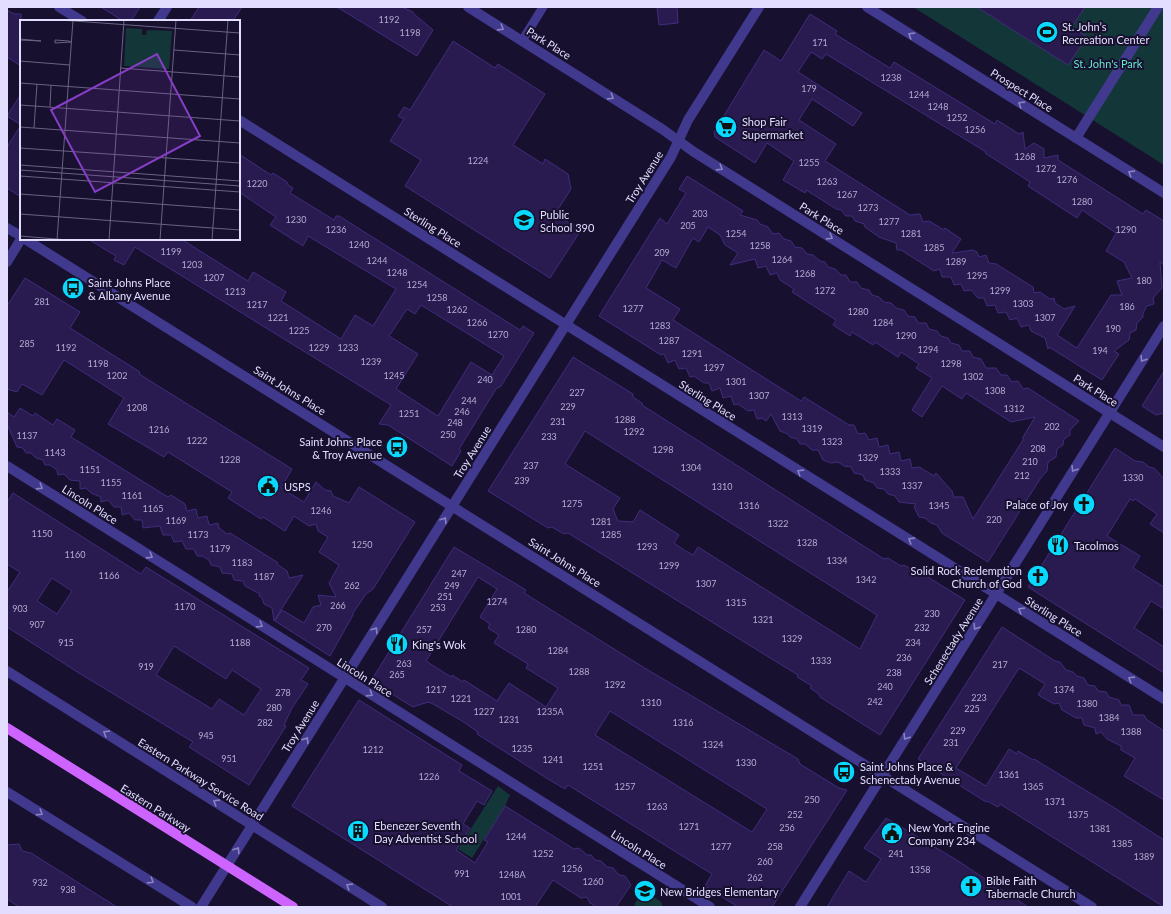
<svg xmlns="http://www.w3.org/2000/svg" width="1171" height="914" viewBox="0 0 1171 914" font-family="Lato,sans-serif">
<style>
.green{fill:#133738}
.building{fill:#291b4f;stroke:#412c7d;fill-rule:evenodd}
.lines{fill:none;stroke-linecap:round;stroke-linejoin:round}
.service{stroke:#41398e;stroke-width:9}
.pedestrian{stroke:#41398e;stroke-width:10}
.minor{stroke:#41398e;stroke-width:10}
.primary{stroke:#ce64ff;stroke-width:10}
.oneway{stroke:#8a83c1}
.labels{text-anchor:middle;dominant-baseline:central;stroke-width:4;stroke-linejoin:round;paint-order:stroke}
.number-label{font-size:9px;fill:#b4acd3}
.poi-label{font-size:11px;fill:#e3ddff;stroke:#17102e;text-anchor:start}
.street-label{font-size:11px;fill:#e3ddff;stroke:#17102e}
.park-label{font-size:11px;fill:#61e7cd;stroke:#17102e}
.inset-road{fill:none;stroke:#696282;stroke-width:1}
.view{fill:#853ec5;fill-opacity:0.15;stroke:#853ec5;stroke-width:2}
.inset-edge{fill:none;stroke:#e3ddff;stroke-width:2}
</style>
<rect width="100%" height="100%" fill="#17102e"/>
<g class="green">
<polygon points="913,7 1164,7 1164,165"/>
<polygon points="498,786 510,795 505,806 472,858 458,849"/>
<polygon points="649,893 661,902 663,907 637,907 634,905 641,894 645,896"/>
</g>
<g class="building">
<polygon points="101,7 140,7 131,21 123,21"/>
<polygon points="199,7 242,7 233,21 190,21"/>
<polygon points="337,7 402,7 413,12 414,14 433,30 417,56"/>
<polygon points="657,7 677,7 678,23 659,25"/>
<polygon points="977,7 1085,7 1072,27 1087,37 1068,65"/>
<polygon points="7,10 14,14 21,14 21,66 7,57"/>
<path d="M810,14L837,31L835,34L890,68L894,62L995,124L997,120L1019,134L1023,132L1025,149L1034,143L1044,149V158L1058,155V160L1143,214L1146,210L1164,221V265L1160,262L1162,288L1153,298L1154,304L1147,306L1143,313V317L1137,323L1136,330L1130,333L1129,340L1114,351L1119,354L1102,380L1049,347L1048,349L1045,338L1031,331L1029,325L1021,327L1017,318L1010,320L1006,312L998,313L995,305L987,306L984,298H978L971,290L964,291L961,284L954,285L951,277H942L940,269L934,271L901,250H897L896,243L879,237L865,227L864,224L855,221L852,216H846L840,209L838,210L806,190L805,193L783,180L794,161L767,143L755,163L715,137L714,132L764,50L781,61ZM811,52L822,59L826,54L986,152L985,153L1030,182L1028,186L1077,218L1082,210L1116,233L1106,251L1124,262L1132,278L1117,281L1122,295H1111L1077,348L1057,335L1075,306L1064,309L1055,303L1054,298L1050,299L1040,292L1034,293L1033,287L996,264L989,263L986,255L979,257L977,252L973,250L952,253L961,239L945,228L944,230L929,221L923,222L920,214L910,215L825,161L836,144L799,120L812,99L853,126L862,113L798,72Z"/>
<polygon points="453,41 495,68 498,64 545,94 513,145 543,164 545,159 568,174 571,189 555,214 581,230 550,278 405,186 421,160 390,141 404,119 398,116 404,107 410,110"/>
<polygon points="21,94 21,125 7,116"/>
<polygon points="21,125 21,197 7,188 7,147"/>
<path d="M239,154L271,175L273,173L287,182L288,185L293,188L290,193L334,220L336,216H339L520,330L523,326L534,333L501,386L496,389L480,415L459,449L461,451L452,466L388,425L379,424L391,405L135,247L124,265L114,260L116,256L88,239H181L248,281L253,272L286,292L281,301L341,339L355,315L373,326L396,289L308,236L303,246L270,225L276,217L239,192ZM421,305L504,356L492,375L471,362L438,416L396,389L418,354L389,336L407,309L415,314Z"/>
<path d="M687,176L743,211L740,215L757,220L760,224L768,227L773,234L779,233L784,239L791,241L795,247L802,248L807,254L813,255L820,261L825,262L828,267L835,269L841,275H846L850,282H857L861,288L869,290L872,295L879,297L884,302L891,303L896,308L904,310L908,316L915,317L918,323H926L929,329L937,331L941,336L948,338L951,343L959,345L962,351H970L973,357L981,359L986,368H996L1001,375H1007L1012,382L1018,381L1023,389L1028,388L1079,421L1070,430V435L1064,439L1063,445L1057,449L1056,457L1048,462L1047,471L1040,479L988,562L942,533L937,525L931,523L925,518L919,517L914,507L916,504L899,502L895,496L888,494L884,489L877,488L874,483L865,480L863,475L854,473L851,467L844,466L838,462L831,463L823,460L818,450H812L805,444H800L797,439L790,437L788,434L780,431L771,414L766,421L762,418L757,419L754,410L748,411L738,404L734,405L731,396L723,398L720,388L712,391L709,383H704L694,376L690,377L686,368L679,369L675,360L668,363L664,354L661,355L599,316L660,218L667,224L686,193L679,189ZM708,227L720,235L725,245L738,253L730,265L755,259L758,268L766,266L770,275L777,273L780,280L794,289L792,292L836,320L833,325L850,336L852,332L873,345L875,342L898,357L901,352L919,364L916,368L932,378L912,410L922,417L942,386L962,399L966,393L1011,422L1035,417L1023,437V440L973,519L963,497H954L952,491L936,473L934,476L919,467L912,468L910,459L901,461L899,452L890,454L888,445L879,447L877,438L869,440L865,433L858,434L854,425H849L804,397L801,401L673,320L680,309L646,288L662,260L676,268L693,238L699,242Z"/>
<polygon points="25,278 80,312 70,328 140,372 139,374 292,469 281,488 304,502 316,482 325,490 331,491 333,496 349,503 359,487 415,522 373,589 366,594 353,613 353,615 330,656 275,621 282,610 304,623 313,607 321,605 318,595 336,597 329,583 339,565 319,552 328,537 318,531 316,524 309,526 294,516 285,531 263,517 261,519 228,498 232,492 168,452 164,457 108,424 124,398 64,360 42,395 22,384 17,392 7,389 7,306"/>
<path d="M573,357L633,394V397L643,404L642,405L884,559L888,558L901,566L904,565L914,571L915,569L965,600L880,735L820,697L819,694L810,688L812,686L797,677L798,675L754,648L568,533L564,534L552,527L548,528L488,491ZM585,431L877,615L860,649L698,547L693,555L684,550L674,543L679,535L640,510L633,522L618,521L613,509L620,498L565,464Z"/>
<polygon points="1164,371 1164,413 1156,415 1142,406"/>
<polygon points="20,408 33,416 35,413 53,425 57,419 75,430 71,437 168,497 171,495 185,504 187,511 196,509 198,518 207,516 209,525 218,523 219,528 227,534 230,533 277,562 278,565 287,571 289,578 303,575 274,621 272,608 264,604 262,598 259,596 260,594 245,586 243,581 234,580 232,574 222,573 220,567 211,565 209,560 202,556 197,556 194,549 186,549 182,541 174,542 171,535 163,535 160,526 143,528 142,520 135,520 129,513 122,515 121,507 114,507 108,500 101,502 101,497 91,493 86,488 80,489 80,481 70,480 64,474 58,475 57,470 50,465 45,465 43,460 36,458 31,453 26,453 23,448 17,447 7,424 7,412 14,417"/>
<polygon points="1115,448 1135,461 1143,462 1149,467 1154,468 1164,479 1164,533 1150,524 1157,514 1135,499 1133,501 1130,499 1107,536 1140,556 1133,568 1164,587 1164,609 1151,601 1134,628 1164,647 1164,673 1028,587"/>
<path d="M13,493L141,574L146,567L309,668L301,680L308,684L292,708L284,725L286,726L249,785L189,747L193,742L79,673L7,627V592L20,572L7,564V502ZM52,578L72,591L57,614L37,601ZM174,646L226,679L232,670L261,689L244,715L219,699L212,709L156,675Z"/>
<path d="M454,547L526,590L524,593L643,667L798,759L800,764L839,788L847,790L772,907H738L705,886L712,874L681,855L568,785L565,789L548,779L477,734L478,732L462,721L433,704L428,702L413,707L371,681ZM478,577L497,589L480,617L490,624L488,628L499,635L494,643L528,664L526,668L558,688L546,707L509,683L497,701L464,680L463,682L452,675L451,677L426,661ZM610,711L767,809L752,832L595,735Z"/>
<polygon points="1002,627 1055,661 1060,662 1066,670 1073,672 1077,676 1084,678 1088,685 1095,686 1098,691 1106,692 1109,697 1119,700 1121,705 1129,705 1133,715 1144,715 1146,719 1164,731 1164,800 1124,776 1135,758 1121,750 1121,746 1107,739 1101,732 1096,734 1095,728 1084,725 1082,718 1076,718 1062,710 1059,703 1054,704 1038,695 1045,684 1019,668 956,768 986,786 1009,749 1017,754 1018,751 1033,760 1034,759 1113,807 1164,840 1164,907 1000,804 998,807 987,801 986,802 918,759"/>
<polygon points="359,700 462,765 459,771 492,791 484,805 477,801 463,824 470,828 456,850 475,863 488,842 484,840 505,806 574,849 579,848 587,855 591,855 595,860 601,861 607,867 613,868 619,875 625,876 631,885 616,907 597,907 590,903 587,897 581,898 553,880 535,907 453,907 292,806"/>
<polygon points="886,818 955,859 1028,907 827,907 849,871 866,882 881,859 864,848"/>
<polygon points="19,844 22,851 31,853 117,907 19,907 7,899 7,845"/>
</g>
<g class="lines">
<polyline class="service" points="522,41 543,7"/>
<polyline class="pedestrian" points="1076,138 1158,7"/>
<g class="minor">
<polyline points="59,7 82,21"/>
<polyline points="468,7 662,129 694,152 1164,447"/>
<polyline points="867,7 1164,193"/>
<polyline points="158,21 167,7"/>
<polyline points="239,120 1164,699"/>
<polyline points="7,228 21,236"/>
<polyline points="25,239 1092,907"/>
<polyline points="7,262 21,239"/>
<polyline points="7,466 710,907"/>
<polyline points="7,671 382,907"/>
<polyline points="7,792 192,907"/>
<polyline points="201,907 671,157 688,120 759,7"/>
<polyline points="800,907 1164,326"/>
</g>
<polyline class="primary" points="7,728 293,907"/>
</g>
<defs><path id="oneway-chevron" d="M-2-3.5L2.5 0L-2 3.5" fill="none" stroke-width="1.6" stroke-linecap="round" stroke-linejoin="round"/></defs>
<g class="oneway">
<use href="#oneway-chevron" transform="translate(501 28) rotate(32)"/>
<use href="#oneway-chevron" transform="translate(911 35) rotate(-148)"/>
<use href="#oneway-chevron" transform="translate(611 97) rotate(32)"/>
<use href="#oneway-chevron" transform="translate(1021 104) rotate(-148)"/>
<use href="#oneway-chevron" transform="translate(720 168) rotate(32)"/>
<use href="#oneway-chevron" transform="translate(1131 173) rotate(-148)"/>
<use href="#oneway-chevron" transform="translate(830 237) rotate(32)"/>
<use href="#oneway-chevron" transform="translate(1143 359) rotate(122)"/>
<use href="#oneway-chevron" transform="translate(1074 469) rotate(122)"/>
<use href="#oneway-chevron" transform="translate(800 472) rotate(-148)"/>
<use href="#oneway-chevron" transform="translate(40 487) rotate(32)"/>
<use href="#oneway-chevron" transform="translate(444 520) rotate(-58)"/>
<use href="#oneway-chevron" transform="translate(911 540) rotate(-148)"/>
<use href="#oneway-chevron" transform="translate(150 556) rotate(32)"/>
<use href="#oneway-chevron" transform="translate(1021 610) rotate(-148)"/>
<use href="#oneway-chevron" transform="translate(260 625) rotate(32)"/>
<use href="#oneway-chevron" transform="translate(976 627) rotate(122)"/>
<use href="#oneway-chevron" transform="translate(375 630) rotate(-58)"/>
<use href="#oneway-chevron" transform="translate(1131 679) rotate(-148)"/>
<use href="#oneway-chevron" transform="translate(370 694) rotate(32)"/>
<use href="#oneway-chevron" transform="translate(106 733) rotate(-148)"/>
<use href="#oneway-chevron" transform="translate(906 737) rotate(122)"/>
<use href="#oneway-chevron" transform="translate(306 740) rotate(-58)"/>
<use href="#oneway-chevron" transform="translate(216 802) rotate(-148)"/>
<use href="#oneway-chevron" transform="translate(40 813) rotate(32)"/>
<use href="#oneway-chevron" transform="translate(237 850) rotate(-58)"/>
<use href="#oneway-chevron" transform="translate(151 881) rotate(32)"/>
<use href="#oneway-chevron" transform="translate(349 886) rotate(-148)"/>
</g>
<defs>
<g id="stadium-disc" transform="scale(1.15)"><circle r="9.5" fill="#09d9ff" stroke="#17102e"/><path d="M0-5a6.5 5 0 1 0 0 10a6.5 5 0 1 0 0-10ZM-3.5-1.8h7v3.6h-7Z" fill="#111"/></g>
<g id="supermarket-disc" transform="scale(1.15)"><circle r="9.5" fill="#09d9ff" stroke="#17102e"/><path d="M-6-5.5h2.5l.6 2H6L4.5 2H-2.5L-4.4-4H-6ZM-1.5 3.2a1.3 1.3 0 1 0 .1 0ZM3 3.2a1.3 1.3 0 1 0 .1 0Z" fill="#111"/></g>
<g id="school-disc" transform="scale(1.15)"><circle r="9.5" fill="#09d9ff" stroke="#17102e"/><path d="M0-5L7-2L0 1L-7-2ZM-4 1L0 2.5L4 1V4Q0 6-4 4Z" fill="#111"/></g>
<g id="bus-disc" transform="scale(1.15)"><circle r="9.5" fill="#09d9ff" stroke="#17102e"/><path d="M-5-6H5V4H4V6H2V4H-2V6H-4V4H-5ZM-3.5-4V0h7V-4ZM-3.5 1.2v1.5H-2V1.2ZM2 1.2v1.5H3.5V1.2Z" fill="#111"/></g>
<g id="civic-disc" transform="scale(1.15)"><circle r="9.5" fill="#09d9ff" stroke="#17102e"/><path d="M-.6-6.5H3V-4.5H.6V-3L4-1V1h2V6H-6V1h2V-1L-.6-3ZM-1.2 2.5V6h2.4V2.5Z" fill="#111"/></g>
<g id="church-disc" transform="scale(1.15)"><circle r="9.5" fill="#09d9ff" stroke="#17102e"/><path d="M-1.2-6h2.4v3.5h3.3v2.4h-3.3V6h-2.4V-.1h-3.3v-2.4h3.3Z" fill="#111"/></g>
<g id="restaurant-disc" transform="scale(1.15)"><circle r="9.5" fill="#09d9ff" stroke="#17102e"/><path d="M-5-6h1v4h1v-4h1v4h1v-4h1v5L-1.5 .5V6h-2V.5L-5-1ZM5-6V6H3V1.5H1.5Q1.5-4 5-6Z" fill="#111"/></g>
<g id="building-disc" transform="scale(1.15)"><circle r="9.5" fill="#09d9ff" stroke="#17102e"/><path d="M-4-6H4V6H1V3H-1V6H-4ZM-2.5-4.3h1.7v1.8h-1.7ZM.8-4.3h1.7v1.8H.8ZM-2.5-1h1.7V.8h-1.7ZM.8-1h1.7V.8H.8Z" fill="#111"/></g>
</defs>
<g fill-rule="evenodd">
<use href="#stadium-disc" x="1047" y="32"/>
<use href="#supermarket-disc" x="726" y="127"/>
<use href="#school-disc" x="524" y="220"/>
<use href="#bus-disc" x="73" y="288"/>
<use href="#bus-disc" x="397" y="447"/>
<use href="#civic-disc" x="268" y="486"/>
<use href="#church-disc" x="1084" y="504"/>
<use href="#restaurant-disc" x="1058" y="545"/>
<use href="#church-disc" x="1038" y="576"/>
<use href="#restaurant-disc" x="397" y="644"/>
<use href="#bus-disc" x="844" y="772"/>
<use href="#building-disc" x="358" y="831"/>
<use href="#civic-disc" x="892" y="833"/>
<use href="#church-disc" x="971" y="886"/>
<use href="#school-disc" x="645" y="891"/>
</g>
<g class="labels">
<g class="number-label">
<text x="389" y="19">1192</text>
<text x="410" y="32">1198</text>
<text x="820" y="42">171</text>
<text x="891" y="77">1238</text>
<text x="809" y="88">179</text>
<text x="919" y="94">1244</text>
<text x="938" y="106">1248</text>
<text x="957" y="117">1252</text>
<text x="975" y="129">1256</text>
<text x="1025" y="156">1268</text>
<text x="478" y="160">1224</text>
<text x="809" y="162">1255</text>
<text x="1046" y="168">1272</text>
<text x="1067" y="179">1276</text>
<text x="827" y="181">1263</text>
<text x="257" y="183">1220</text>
<text x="847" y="194">1267</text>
<text x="1082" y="201">1280</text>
<text x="868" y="207">1273</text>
<text x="700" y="213">203</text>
<text x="296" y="219">1230</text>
<text x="889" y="221">1277</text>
<text x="688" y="225">205</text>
<text x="336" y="229">1236</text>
<text x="1126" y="229">1290</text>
<text x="736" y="233">1254</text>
<text x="911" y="233">1281</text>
<text x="359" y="244">1240</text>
<text x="760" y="245">1258</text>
<text x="934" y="247">1285</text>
<text x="171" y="251">1199</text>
<text x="662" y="252">209</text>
<text x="782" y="259">1264</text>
<text x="377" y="260">1244</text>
<text x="956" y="261">1289</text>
<text x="192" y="264">1203</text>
<text x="397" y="272">1248</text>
<text x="805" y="273">1268</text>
<text x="977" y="275">1295</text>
<text x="214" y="277">1207</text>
<text x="1144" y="280">180</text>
<text x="417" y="284">1254</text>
<text x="825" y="290">1272</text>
<text x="1000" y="290">1299</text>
<text x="235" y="291">1213</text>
<text x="437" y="297">1258</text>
<text x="42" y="301">281</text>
<text x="1023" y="303">1303</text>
<text x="257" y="304">1217</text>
<text x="1127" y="306">186</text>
<text x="633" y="308">1277</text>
<text x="457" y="309">1262</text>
<text x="858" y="311">1280</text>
<text x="278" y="317">1221</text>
<text x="1045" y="317">1307</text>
<text x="477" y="322">1266</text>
<text x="883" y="322">1284</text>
<text x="660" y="325">1283</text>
<text x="1113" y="328">190</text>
<text x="299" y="330">1225</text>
<text x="498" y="334">1270</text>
<text x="906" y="335">1290</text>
<text x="669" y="340">1287</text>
<text x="27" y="343">285</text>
<text x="66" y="347">1192</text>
<text x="319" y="347">1229</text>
<text x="348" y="347">1233</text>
<text x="928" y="349">1294</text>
<text x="1100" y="350">194</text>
<text x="692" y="353">1291</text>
<text x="371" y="361">1239</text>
<text x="98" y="363">1198</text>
<text x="951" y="363">1298</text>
<text x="714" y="367">1297</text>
<text x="117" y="375">1202</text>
<text x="394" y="375">1245</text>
<text x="973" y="376">1302</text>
<text x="485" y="379">240</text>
<text x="736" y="381">1301</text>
<text x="995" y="390">1308</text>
<text x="577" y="392">227</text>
<text x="759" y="395">1307</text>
<text x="469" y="400">244</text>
<text x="568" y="406">229</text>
<text x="137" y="407">1208</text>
<text x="1014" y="408">1312</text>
<text x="462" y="411">246</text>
<text x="409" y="413">1251</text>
<text x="792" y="416">1313</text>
<text x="625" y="419">1288</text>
<text x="558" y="421">231</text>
<text x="455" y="422">248</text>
<text x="1052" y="426">202</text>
<text x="812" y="428">1319</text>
<text x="159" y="429">1216</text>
<text x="634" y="431">1292</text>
<text x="448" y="434">250</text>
<text x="27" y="435">1137</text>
<text x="549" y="436">233</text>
<text x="197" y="440">1222</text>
<text x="832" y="441">1323</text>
<text x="1038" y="448">208</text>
<text x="663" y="449">1298</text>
<text x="55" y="452">1143</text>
<text x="868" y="457">1329</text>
<text x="230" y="459">1228</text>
<text x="1030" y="461">210</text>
<text x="531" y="465">237</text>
<text x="691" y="467">1304</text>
<text x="90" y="469">1151</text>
<text x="890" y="471">1333</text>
<text x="1022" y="475">212</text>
<text x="1133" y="477">1330</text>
<text x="522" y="480">239</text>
<text x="111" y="482">1155</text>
<text x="912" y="485">1337</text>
<text x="722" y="486">1310</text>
<text x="132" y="495">1161</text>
<text x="572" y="503">1275</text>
<text x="749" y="505">1316</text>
<text x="939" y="505">1345</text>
<text x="153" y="508">1165</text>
<text x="321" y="510">1246</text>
<text x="994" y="519">220</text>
<text x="176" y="520">1169</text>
<text x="601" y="521">1281</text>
<text x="778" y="523">1322</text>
<text x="42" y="533">1150</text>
<text x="198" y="534">1173</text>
<text x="611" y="534">1285</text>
<text x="807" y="542">1328</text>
<text x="362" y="544">1250</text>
<text x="647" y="546">1293</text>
<text x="220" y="548">1179</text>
<text x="75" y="554">1160</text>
<text x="837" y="560">1334</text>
<text x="242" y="562">1183</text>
<text x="669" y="565">1299</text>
<text x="459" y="573">247</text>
<text x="109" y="575">1166</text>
<text x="264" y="576">1187</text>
<text x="866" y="579">1342</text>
<text x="706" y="583">1307</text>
<text x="352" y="585">262</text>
<text x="452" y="585">249</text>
<text x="445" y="596">251</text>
<text x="497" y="601">1274</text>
<text x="736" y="602">1315</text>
<text x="338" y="605">266</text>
<text x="185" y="606">1170</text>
<text x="438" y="607">253</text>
<text x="20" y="608">903</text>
<text x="932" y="613">230</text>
<text x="763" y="619">1321</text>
<text x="37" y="624">907</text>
<text x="324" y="627">270</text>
<text x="922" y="627">232</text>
<text x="424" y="629">257</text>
<text x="526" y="629">1280</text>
<text x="792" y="638">1329</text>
<text x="66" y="642">915</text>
<text x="240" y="642">1188</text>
<text x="913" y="642">234</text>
<text x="558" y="650">1284</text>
<text x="904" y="657">236</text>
<text x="821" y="660">1333</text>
<text x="404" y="663">263</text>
<text x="1000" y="664">217</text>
<text x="146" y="666">919</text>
<text x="579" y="671">1288</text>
<text x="894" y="672">238</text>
<text x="397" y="674">265</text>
<text x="615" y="684">1292</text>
<text x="885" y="686">240</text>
<text x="436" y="689">1217</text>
<text x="1064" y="689">1374</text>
<text x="283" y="692">278</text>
<text x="979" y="697">223</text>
<text x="461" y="698">1221</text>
<text x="875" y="701">242</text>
<text x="651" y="702">1310</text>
<text x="1087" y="703">1380</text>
<text x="274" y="707">280</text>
<text x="972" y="708">225</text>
<text x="484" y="711">1227</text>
<text x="550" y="711">1235A</text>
<text x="1109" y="717">1384</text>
<text x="509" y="719">1231</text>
<text x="265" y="722">282</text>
<text x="683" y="722">1316</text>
<text x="958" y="730">229</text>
<text x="1131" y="731">1388</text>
<text x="206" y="735">945</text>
<text x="951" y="742">231</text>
<text x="713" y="744">1324</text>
<text x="522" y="748">1235</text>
<text x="373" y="749">1212</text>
<text x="229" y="758">951</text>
<text x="553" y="759">1241</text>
<text x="746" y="762">1330</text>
<text x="593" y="766">1251</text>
<text x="1009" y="774">1361</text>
<text x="429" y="776">1226</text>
<text x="625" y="786">1257</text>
<text x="1033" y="786">1365</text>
<text x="812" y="799">250</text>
<text x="1055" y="801">1371</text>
<text x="657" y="806">1263</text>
<text x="795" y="814">252</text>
<text x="1078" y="814">1375</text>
<text x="689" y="826">1271</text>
<text x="787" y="827">256</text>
<text x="1100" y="828">1381</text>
<text x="516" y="836">1244</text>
<text x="1122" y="843">1385</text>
<text x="721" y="846">1277</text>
<text x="775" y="846">258</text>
<text x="543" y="853">1252</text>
<text x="896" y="853">241</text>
<text x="1144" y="856">1389</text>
<text x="765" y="861">260</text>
<text x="572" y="868">1256</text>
<text x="920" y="869">1358</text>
<text x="462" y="873">991</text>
<text x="512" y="874">1248A</text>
<text x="755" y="877">262</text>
<text x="593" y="881">1260</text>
<text x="40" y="882">932</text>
<text x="68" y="889">938</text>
<text x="511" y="896">1001</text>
</g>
<g class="poi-label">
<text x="1062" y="26">St. John’s<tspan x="1062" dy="13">Recreation Center</tspan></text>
<text x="742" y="121">Shop Fair<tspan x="742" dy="13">Supermarket</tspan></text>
<text x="540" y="214">Public<tspan x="540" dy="13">School 390</tspan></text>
<text x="88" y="282">Saint Johns Place<tspan x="88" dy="13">&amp; Albany Avenue</tspan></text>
<text x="382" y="441" text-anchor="end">Saint Johns Place<tspan x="382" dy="13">&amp; Troy Avenue</tspan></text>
<text x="284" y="486">USPS</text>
<text x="1068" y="504" text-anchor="end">Palace of Joy</text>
<text x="1074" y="545">Tacolmos</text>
<text x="1022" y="570" text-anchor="end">Solid Rock Redemption<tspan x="1022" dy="13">Church of God</tspan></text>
<text x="412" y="644">King's Wok</text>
<text x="860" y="766">Saint Johns Place &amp;<tspan x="860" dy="13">Schenectady Avenue</tspan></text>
<text x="374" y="825">Ebenezer Seventh<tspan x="374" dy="13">Day Adventist School</tspan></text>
<text x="908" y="827">New York Engine<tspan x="908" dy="13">Company 234</tspan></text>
<text x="986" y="880">Bible Faith<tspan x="986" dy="13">Tabernacle Church</tspan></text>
<text x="660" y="891">New Bridges Elementary</text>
</g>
<g class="street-label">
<text transform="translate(549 43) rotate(32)">Park Place</text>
<text transform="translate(1022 90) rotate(32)">Prospect Place</text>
<text transform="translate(644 177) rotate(-58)">Troy Avenue</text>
<text transform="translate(822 218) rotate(32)">Park Place</text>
<text transform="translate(433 227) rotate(32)">Sterling Place</text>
<text transform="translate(290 390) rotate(32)">Saint Johns Place</text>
<text transform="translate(1096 390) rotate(32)">Park Place</text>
<text transform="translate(708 400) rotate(32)">Sterling Place</text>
<text transform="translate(472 452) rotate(-58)">Troy Avenue</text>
<text transform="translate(90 504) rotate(32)">Lincoln Place</text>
<text transform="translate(565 562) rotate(32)">Saint Johns Place</text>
<text transform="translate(1054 616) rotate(32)">Sterling Place</text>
<text transform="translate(953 641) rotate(-58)">Schenectady Avenue</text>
<text transform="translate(365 677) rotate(32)">Lincoln Place</text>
<text transform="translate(300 726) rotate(-58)">Troy Avenue</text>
<text transform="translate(201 779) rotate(32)">Eastern Parkway Service Road</text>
<text transform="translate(156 808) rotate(32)">Eastern Parkway</text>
<text transform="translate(639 849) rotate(32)">Lincoln Place</text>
</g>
<g class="park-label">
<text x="1108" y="63">St. John's Park</text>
</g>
</g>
<g transform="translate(20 20)">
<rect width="220" height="220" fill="#17102e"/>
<path d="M106,8L122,9V15H126L127,10L152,11L149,49L104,46Z" fill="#133738"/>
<path class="inset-road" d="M40,0L220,13M0,19L21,21M0,20L21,21M35,20L49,21L51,22L35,23ZM154,30L220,35M0,41L50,45M100,48L220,57M0,63L220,79M0,85L220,101M30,87L31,65M0,107L220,123M14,108L17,64M0,128L220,143M0,145L220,161M0,150L220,166M0,156L220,172M0,174L220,190M0,194L220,210M0,216L48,220M37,220L53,0M89,220L104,0M140,220L156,0M192,220L208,0"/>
<path class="view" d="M137,34L180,116L75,172L31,90Z"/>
<rect width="220" height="220" class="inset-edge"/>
</g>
<rect width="1171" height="914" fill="none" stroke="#e3ddff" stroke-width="16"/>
</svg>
